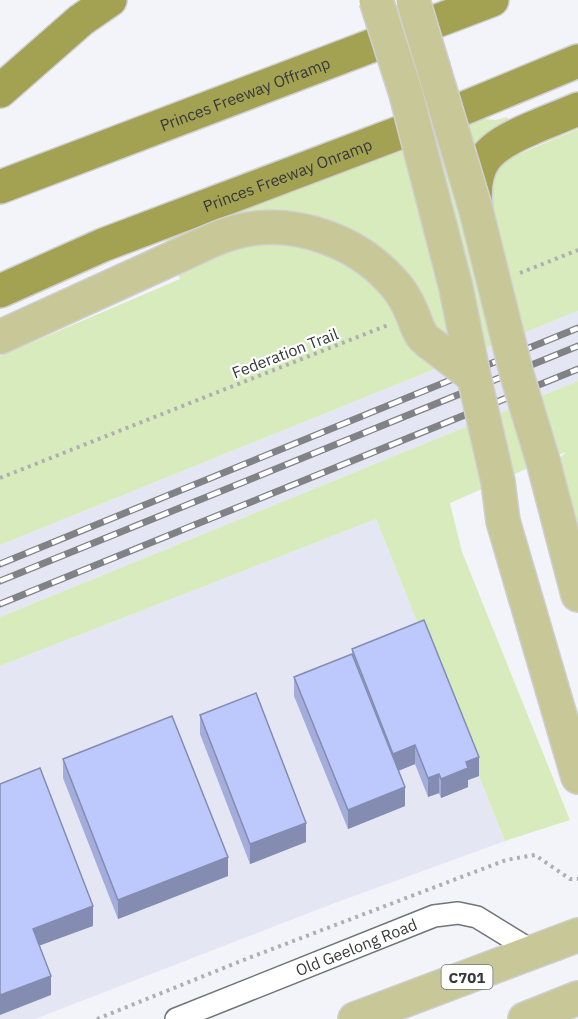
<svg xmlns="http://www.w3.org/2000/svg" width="578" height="1019" viewBox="0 0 578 1019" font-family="'IBM Plex Sans',sans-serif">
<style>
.built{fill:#e4e7f3}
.green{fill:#d8ebbd}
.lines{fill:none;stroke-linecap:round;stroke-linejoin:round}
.street-casing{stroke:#737478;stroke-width:24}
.primary-casing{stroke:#cfcfd0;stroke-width:36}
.highway-casing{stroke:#cfcfd0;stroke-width:36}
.path{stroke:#aeafb3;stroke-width:4;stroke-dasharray:3 4.5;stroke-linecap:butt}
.street{stroke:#fff;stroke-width:21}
.primary{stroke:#c8c797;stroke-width:33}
.highway{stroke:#a3a152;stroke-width:33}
.rail-casing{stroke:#818285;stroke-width:7}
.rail{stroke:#fff;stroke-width:4.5;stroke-dasharray:14;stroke-linecap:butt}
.primary-bridge-casing{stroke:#cfcfd0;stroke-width:36;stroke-linecap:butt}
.primary-bridge{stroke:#c8c797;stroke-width:33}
.wall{fill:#a3acda}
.shaded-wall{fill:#848cb1}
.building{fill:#bdc8fd;stroke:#848cb1;stroke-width:1.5}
.labels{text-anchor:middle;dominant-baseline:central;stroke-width:4.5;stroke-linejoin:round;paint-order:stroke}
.shield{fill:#fff;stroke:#737475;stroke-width:1.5}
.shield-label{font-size:15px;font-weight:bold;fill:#37383a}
.street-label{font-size:16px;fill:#37383a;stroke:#fff}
</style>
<rect width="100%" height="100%" fill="#f3f4f9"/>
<g class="built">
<polygon points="578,311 578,381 0,617 0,545"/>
<polygon points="376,519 505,841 335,903 35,1019 0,1019 0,666"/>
</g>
<g class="green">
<polygon points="480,113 485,119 496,120 507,117 517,155 578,129 578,311 0,545 0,356 180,279 164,235"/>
<polygon points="578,381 578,528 570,504 557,461 566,452 543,461 498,482 450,503 462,552 570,820 505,841 376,519 0,666 0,617"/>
</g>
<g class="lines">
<g class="street-casing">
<g id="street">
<path id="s1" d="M176,1019L434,916L458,913L477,917L534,952"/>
</g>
</g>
<g class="primary-casing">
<g id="primary">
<polyline points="0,337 171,259"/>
<polyline points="543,461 578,595"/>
<polyline points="498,482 503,521 578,777"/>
<polyline points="355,1019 578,935"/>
<polyline points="525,1019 578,998"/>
</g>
</g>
<g class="highway-casing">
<g id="highway">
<polyline points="0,91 81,20 110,0"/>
<path id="s2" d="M0,187L492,0"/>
<path d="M476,210C471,162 488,147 530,129C546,122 562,116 578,109"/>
<path id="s3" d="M0,291L103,245L462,109L578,61"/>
</g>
</g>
<g class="path">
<polyline points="520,273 578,250"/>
<polyline points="0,478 388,325"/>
<polyline points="97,1019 246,959 506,860 535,855 570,879 578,879"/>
</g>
<use href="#street" class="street"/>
<use href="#primary" class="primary"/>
<use href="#highway" class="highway"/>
<g class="rail-casing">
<g id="rail">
<polyline points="0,564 578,328"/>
<polyline points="0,581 578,346"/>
<polyline points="0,604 578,369"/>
</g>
</g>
<use href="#rail" class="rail"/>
<g class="primary-bridge-casing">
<g id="primary-bridge">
<polyline points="376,0 406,94 456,288 474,377 498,482"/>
<polyline points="413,0 476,210 517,375 543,461"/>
<path d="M171,259C195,249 218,235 244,230C295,220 354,240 390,279C399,288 407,301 412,313C415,320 417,328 421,334C424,340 433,345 438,349C450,358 462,368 474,377"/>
</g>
</g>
<use href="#primary-bridge" class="primary-bridge"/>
</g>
<g class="wall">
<polygon points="352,649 479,776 468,780 468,787 441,798 439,793 428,797 415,764 398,771 405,806 348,829 294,696 294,677 352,654"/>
<polygon points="200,715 306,842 250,864 200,734"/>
<polygon points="63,759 228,876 118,919 63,778"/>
</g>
<g class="shaded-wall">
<polygon points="415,745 415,764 393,773 393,754"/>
<polygon points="479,757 479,776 468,780 468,787 441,798 441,779 466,762"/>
<polygon points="439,774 439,793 428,797 428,778"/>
<polygon points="405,787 405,806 348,829 348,810"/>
<polygon points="306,823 306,842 250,864 250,844"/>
<polygon points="228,857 228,876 118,919 118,900"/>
<polygon points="93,906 93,926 33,948 33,929"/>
<polygon points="51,976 51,995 0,1015 0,995"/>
</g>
<g class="building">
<polygon points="424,620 479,757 466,762 468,768 441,779 439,774 428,778 415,745 393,754 352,649"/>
<polygon points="352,654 405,787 348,810 294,677"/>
<polygon points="256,693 306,823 250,844 200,715"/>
<polygon points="172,716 228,857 118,900 63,759"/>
<polygon points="40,768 93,906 33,929 51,976 0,995 0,784"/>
</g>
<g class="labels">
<rect class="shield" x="441.5" y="965" width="51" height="24" rx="4.5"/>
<g class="shield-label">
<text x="467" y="977">C701</text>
</g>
<g class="street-label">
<text stroke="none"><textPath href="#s2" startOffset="262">Princes Freeway Offramp</textPath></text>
<text stroke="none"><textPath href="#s3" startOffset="310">Princes Freeway Onramp</textPath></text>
<text transform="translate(285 353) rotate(-21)">Federation Trail</text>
<text stroke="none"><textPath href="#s1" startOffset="194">Old Geelong Road</textPath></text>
</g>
</g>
</svg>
